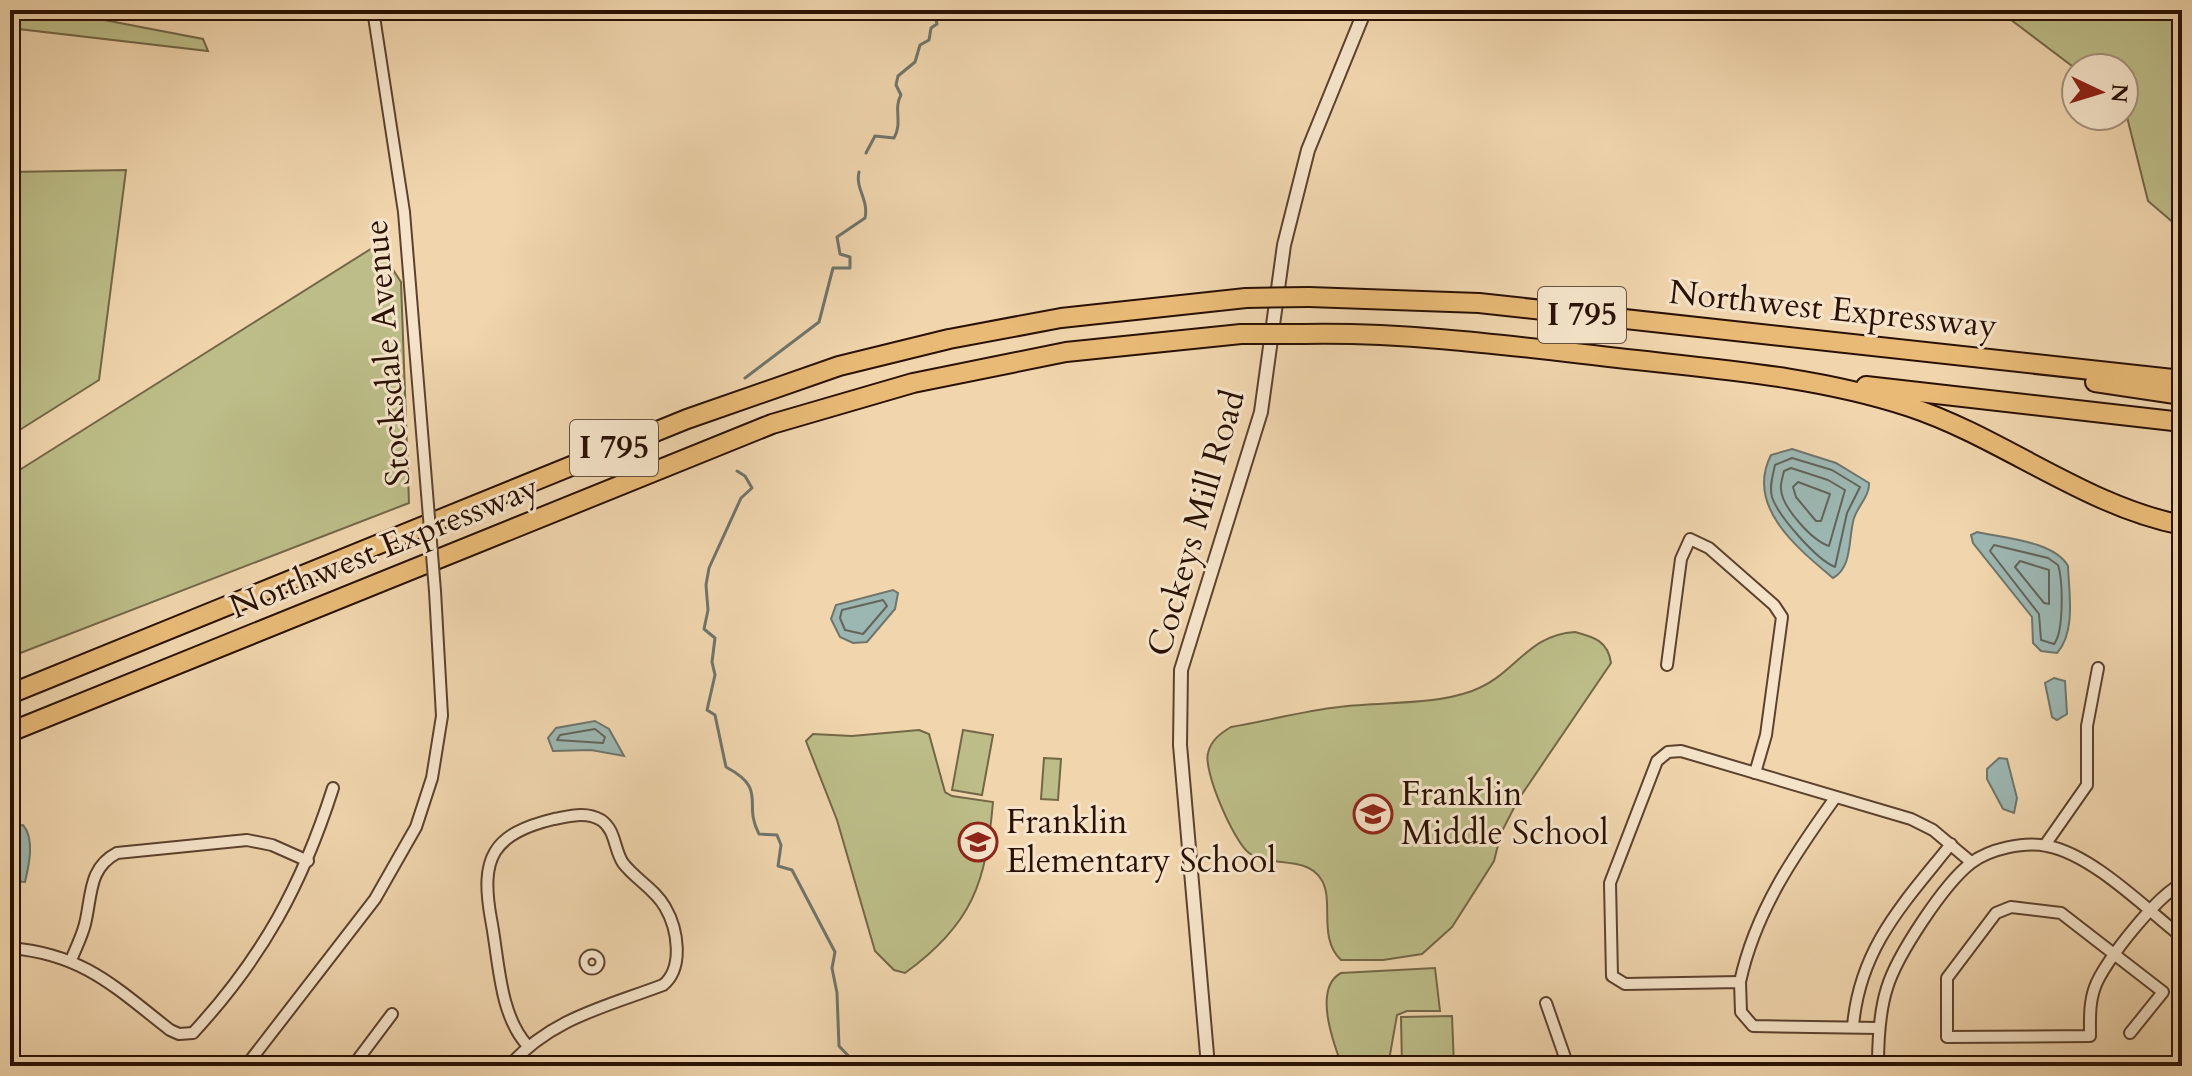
<svg xmlns="http://www.w3.org/2000/svg" width="2192" height="1076" viewBox="0 0 2192 1076" font-family="Cardo,serif">
<style>
.green{fill:#bcbd88;stroke:#736746;stroke-width:2}
.water{fill:#9cb7b2;stroke:#6e756c;stroke-width:2}
.lines{fill:none;stroke-linecap:round;stroke-linejoin:round}
.shore{stroke:#63645a;stroke-width:2}
.stream{stroke:#6e756c;stroke-width:3}
.pedestrian-casing{stroke:#5c422e;stroke-width:11}
.minor-casing{stroke:#5c422e;stroke-width:14}
.tertiary-casing{stroke:#5c422e;stroke-width:16}
.motorway-casing{stroke:#2a1103;stroke-width:22}
.pedestrian{stroke:#f5e4ca;stroke-width:7}
.minor{stroke:#f5e4ca;stroke-width:10}
.tertiary{stroke:#f5e4ca;stroke-width:12}
.motorway{stroke:#e8ba76;stroke-width:18}
.minor-bridge-casing{stroke:#5c422e;stroke-width:14;stroke-linecap:butt}
.motorway-bridge-casing{stroke:#2a1103;stroke-width:22;stroke-linecap:butt}
.minor-bridge{stroke:#f5e4ca;stroke-width:10}
.motorway-bridge{stroke:#e8ba76;stroke-width:18}
.labels{text-anchor:middle;dominant-baseline:central;stroke-width:6;stroke-linejoin:round;paint-order:stroke}
.shield{fill:#f5e4ca;stroke:#67503f;stroke-width:2}
.shield-label{font-size:32px;font-weight:bold;fill:#2a1103}
.street-label{font-size:34px;fill:#2a1103;stroke:#f5e4ca}
.poi-label{font-size:34px;fill:#2a1103;stroke:#f5e4ca;text-anchor:start}
</style>
<rect width="100%" height="100%" fill="#f0d5ad"/>
<filter id="stains"><feTurbulence type="fractalNoise" baseFrequency=".0025" numOctaves="4"/><feColorMatrix values="0 0 0 0 .2 0 0 0 0 .09 0 0 0 0 .02 0 0 0 .5 -.17"/></filter>
<radialGradient id="worn" r=".72"><stop offset=".6" stop-color="#630" stop-opacity="0"/><stop offset="1" stop-color="#630" stop-opacity=".3"/></radialGradient>
<g class="green">
<polygon points="10,10 52,10 203,39 208,51 10,28"/>
<polygon points="1998,10 2182,10 2182,230 2148,201 2124,105 2124,68 2076,69"/>
<polygon points="126,170 99,380 10,436 10,172"/>
<polygon points="377,245 401,282 409,503 10,657 10,476"/>
<path d="M1575,632C1594,637 1608,641 1611,663L1518,800L1501,833L1494,861L1452,927L1422,954L1383,960H1341C1317,937 1335,900 1321,879C1306,855 1270,868 1249,853C1234,842 1203,771 1208,753C1211,740 1221,733 1231,727C1267,721 1303,711 1339,707C1383,701 1430,706 1472,691C1516,675 1526,635 1575,632Z"/>
<path d="M919,730L929,734L945,792L952,796L993,802C986,882 973,924 905,973L894,970L875,951L837,820L806,741L813,734L852,736Z"/>
<polygon points="963,730 993,735 982,795 952,790"/>
<polygon points="1044,758 1061,759 1058,800 1041,799"/>
<path d="M1435,968L1440,1011H1407L1397,1015L1388,1066H1342C1333,1042 1313,988 1341,973Z"/>
<polygon points="1452,1016 1454,1066 1402,1066 1401,1017"/>
<polygon points="1144,1060 1137,1066 778,1066 778,1064"/>
</g>
<g class="water">
<path d="M1792,449L1836,463L1869,483C1870,495 1858,506 1854,518C1848,538 1853,567 1833,578C1797,548 1745,506 1771,455Z"/>
<path d="M1977,532C2003,538 2054,541 2068,566C2069,593 2076,632 2057,653L2041,651L2033,643L2032,617L1973,543L1971,535Z"/>
<polygon points="893,590 898,593 895,609 867,642 853,643 840,637 831,619 836,605"/>
<polygon points="2054,678 2065,681 2067,714 2057,720 2052,717 2045,683"/>
<polygon points="595,721 609,729 624,756 591,750 553,751 548,738 556,728"/>
<polygon points="1999,758 2007,759 2017,798 2014,813 2003,809 1987,779 1987,769"/>
<path d="M23,825C35,839 29,865 25,882L10,881V827Z"/>
</g>
<g class="lines">
<g class="shore">
<path d="M1792,458L1832,470L1860,487L1847,513L1835,567C1817,560 1778,516 1772,497C1769,486 1773,475 1775,465Z"/>
<path d="M1791,468L1828,480L1845,490L1829,546C1813,541 1782,508 1781,489C1780,484 1783,476 1784,471Z"/>
<polygon points="1798,482 1830,494 1821,521 1816,521 1796,497 1793,487"/>
<path d="M1994,545L2048,558L2058,565C2063,580 2064,632 2054,644L2041,640L2039,614L1990,551Z"/>
<polygon points="2020,561 2049,570 2049,604 2044,603 2015,567"/>
<polygon points="883,600 887,606 863,634 845,630 840,618 842,610"/>
<polygon points="595,729 605,737 603,743 557,740 560,735"/>
</g>
<g class="stream">
<path d="M866,153L875,136L894,138C903,123 893,108 901,95L896,85L898,76L915,62L920,45L929,40L931,28L937,24L934,10"/>
<path d="M745,378L819,322L833,268H850V257L840,254L837,237L865,218C869,199 855,189 859,172"/>
<path d="M737,471L745,476L752,488L741,498L709,568L706,585L708,610L704,629L715,638L712,662L715,675L707,710L715,715L726,767C769,790 742,803 759,834L777,835L781,845L778,866L792,870L835,952L832,968L837,993L839,1046L858,1066"/>
</g>
<g class="pedestrian-casing">
<circle id="pedestrian" cx="592" cy="962" r="8"/>
</g>
<g class="minor-casing">
<g id="minor">
<polyline points="373,10 404,212 427,493"/>
<polyline points="1667,665 1681,559 1690,539 1709,548 1774,605 1782,617 1766,735 1755,773"/>
<polyline points="2045,845 2087,785 2087,726 2098,668"/>
<path d="M10,948C83,954 115,987 170,1030L179,1034L193,1033C263,957 302,885 333,788"/>
<path d="M71,960C76,948 82,936 85,924C92,896 88,868 117,853L247,840L272,845L308,861"/>
<path d="M1740,982C1755,912 1794,855 1835,798"/>
<polyline points="1546,1003 1568,1066"/>
<path d="M1853,1026C1860,947 1904,903 1951,844"/>
<polyline points="1879,1028 1753,1026 1741,1012 1740,982 1625,984 1612,976 1610,883 1657,761 1668,752 1681,751 1911,819 1933,830 1971,862"/>
<path d="M2130,1033L2163,992L2061,913L2011,907L1996,913L1947,978V1037L2090,1036C2090,1020 2089,1003 2095,987C2103,963 2159,893 2182,884"/>
<polyline points="246,1066 375,899 416,827 432,778 442,716 435,591"/>
<polyline points="353,1066 392,1014"/>
<path d="M509,1066C552,1018 605,1007 663,985C684,968 678,929 665,907C655,889 635,879 623,863C614,850 616,830 601,820C586,811 570,816 554,819C492,834 480,858 491,919C499,960 499,1014 527,1045"/>
<path d="M1878,1066C1878,1040 1879,1013 1887,988C1897,955 1944,884 1971,863C1989,849 2025,841 2047,846C2092,854 2146,909 2182,937"/>
</g>
</g>
<g class="tertiary-casing">
<polyline id="tertiary" points="1208,1066 1180,745 1181,670 1261,412 1284,245 1308,150 1365,10"/>
</g>
<g class="motorway-casing">
<g id="motorway">
<polyline points="1309,297 1479,303 2182,380"/>
<path d="M1304,334C1409,332 1513,346 1618,358C1715,369 1816,376 1910,407C2003,438 2085,506 2182,525"/>
<polyline points="2095,382 2182,395"/>
<polyline points="1866,386 2182,422"/>
<polyline points="10,694 687,419 839,366 949,339 1061,318 1246,298"/>
<polyline points="10,732 772,424 913,383 1066,352 1241,334"/>
</g>
</g>
<use href="#pedestrian" class="pedestrian"/>
<use href="#minor" class="minor"/>
<use href="#tertiary" class="tertiary"/>
<use href="#motorway" class="motorway"/>
<g class="minor-bridge-casing">
<polyline id="minor-bridge" points="427,493 435,591"/>
</g>
<g class="motorway-bridge-casing">
<g id="motorway-bridge">
<polyline points="1246,298 1309,297"/>
<polyline points="1241,334 1304,334"/>
</g>
</g>
<use href="#minor-bridge" class="minor-bridge"/>
<use href="#motorway-bridge" class="motorway-bridge"/>
</g>
<defs>
<g id="school-ring" transform="scale(2)"><circle r="9.5" fill="#f5e4ca" stroke="#8f2418" stroke-width="1.5"/><path d="M0-5L7-2L0 1L-7-2ZM-4 1L0 2.5L4 1V4Q0 6-4 4Z" fill="#8f2418"/></g>
</defs>
<g fill-rule="evenodd">
<use href="#school-ring" x="1373" y="814"/>
<use href="#school-ring" x="978" y="842"/>
</g>
<g class="labels">
<g class="shield">
<rect x="1538" y="287" width="88" height="56" rx="6"/>
<rect x="570" y="420" width="88" height="56" rx="6"/>
</g>
<g class="shield-label">
<text x="1582" y="315">I 795</text>
<text x="614" y="448">I 795</text>
</g>
<g class="street-label">
<text transform="translate(1833 309) rotate(6)">Northwest Expressway</text>
<text transform="translate(387 353) rotate(-95)">Stocksdale Avenue</text>
<text transform="translate(1196 523) rotate(-74)">Cockeys Mill Road</text>
<text transform="translate(384 547) rotate(-22)">Northwest Expressway</text>
</g>
<g class="poi-label">
<text x="1401" y="794">Franklin<tspan x="1401" dy="39">Middle School</tspan></text>
<text x="1006" y="822">Franklin<tspan x="1006" dy="39">Elementary School</tspan></text>
</g>
</g>
<rect width="2192" height="1076" fill="none" stroke="#f0d5ad" stroke-width="40"/>
<rect x="12" y="12" width="2168" height="1052" fill="none" stroke="#2a1103" stroke-width="4"/>
<rect x="20" y="20" width="2152" height="1036" fill="none" stroke="#2a1103" stroke-width="2"/>
<g transform="translate(2100 92) rotate(94)"><circle r="38" fill="#f5e4ca" stroke="#a4907a" stroke-width="2"/>
<path d="M0-6L14 30L0 20L-14 30Z" fill="#8f2418"/>
<text y="-12" font-size="22" font-weight="bold" text-anchor="middle" fill="#2a1103">N</text>
</g>
<rect width="100%" height="100%" filter="url(#stains)"/>
<rect width="100%" height="100%" fill="url(#worn)"/>
</svg>
